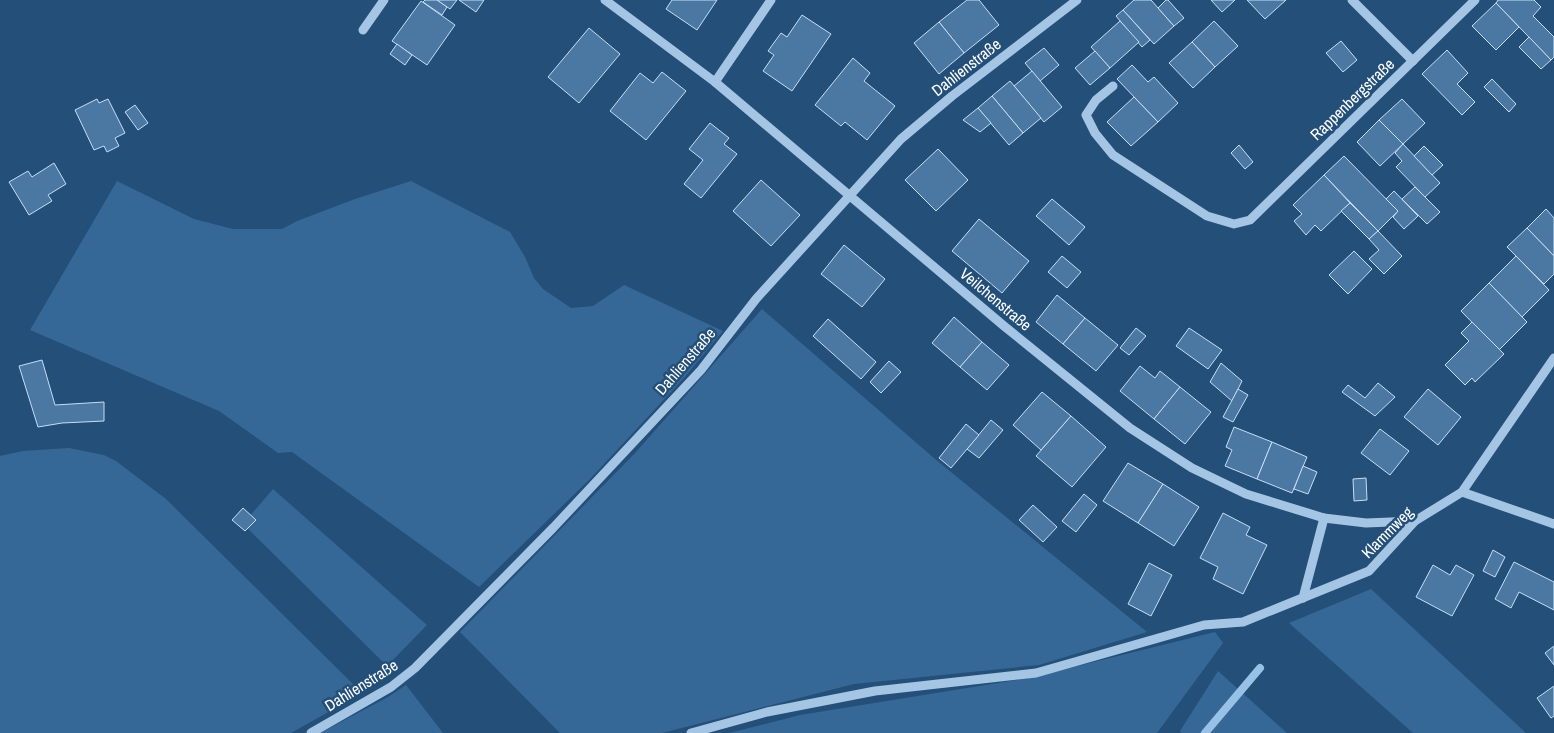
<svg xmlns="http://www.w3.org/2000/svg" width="1554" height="733" viewBox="0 0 1554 733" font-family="'Archivo Narrow',sans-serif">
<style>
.green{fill:#366897}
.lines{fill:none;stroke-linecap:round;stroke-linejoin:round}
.stream{stroke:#98c2e5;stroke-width:8}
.building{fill:#4b78a3;stroke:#c7def4}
.minor{stroke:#a4c6e4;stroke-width:9}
.labels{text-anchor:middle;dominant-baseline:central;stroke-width:5;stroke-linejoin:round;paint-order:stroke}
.street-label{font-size:16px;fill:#fff;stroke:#234f79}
</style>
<rect width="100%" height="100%" fill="#234f79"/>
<g class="green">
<polygon points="117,181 194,219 233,229 282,229 297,221 355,199 411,181 510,232 525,257 534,278 543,289 571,308 593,306 624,285 723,331 684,378 590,479 479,587 292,452 278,453 219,411 30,330"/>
<polygon points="762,309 935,459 1147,632 1039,665 854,684 662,733 560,733 460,632 636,452"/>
<polygon points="69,448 104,455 116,461 166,499 362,693 291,733 0,733 0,456 23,451"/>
<polygon points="273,489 427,625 387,666 243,524"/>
<polygon points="1371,589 1526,733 1413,733 1289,623"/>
<polygon points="1215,632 1223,643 1157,733 729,733 800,715 1029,678"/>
<polygon points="1218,671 1287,733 1182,733 1180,731"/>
<polygon points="406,685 443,733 320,733 388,697"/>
</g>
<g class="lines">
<polyline class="stream" points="1205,733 1260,668"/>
</g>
<g class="building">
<polygon points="425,0 437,0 447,7 442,15 423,2"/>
<polygon points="437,0 457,0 450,9"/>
<polygon points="459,0 484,0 476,12"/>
<polygon points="672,0 717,0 697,30 666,9"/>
<polygon points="967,0 979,0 999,25 964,53 939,22"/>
<polygon points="1134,0 1151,0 1174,26 1154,44 1123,10"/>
<polygon points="1166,0 1168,0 1184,18 1174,26 1158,8"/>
<polygon points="1211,0 1235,0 1222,12"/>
<polygon points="1247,0 1286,0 1265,19"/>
<polygon points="1498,0 1534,0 1541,7 1533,16 1554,37 1554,57 1551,60 1496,3"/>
<polygon points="421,1 455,25 427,65 392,41"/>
<polygon points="1496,3 1519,27 1496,50 1472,26"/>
<polygon points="1123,10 1150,40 1142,47 1116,16"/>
<polygon points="802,15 831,34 792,91 763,71 774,55 768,51 781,33 787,37"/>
<polygon points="1120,21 1139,42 1110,68 1091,47"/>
<polygon points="1214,21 1238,46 1215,67 1192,42"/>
<polygon points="939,22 964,53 939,74 914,43"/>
<polygon points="589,28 620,54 579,103 548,77"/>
<polygon points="1529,37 1551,60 1541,69 1519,47"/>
<polygon points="1341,41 1357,60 1343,72 1326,53"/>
<polygon points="1192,42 1215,67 1193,88 1169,63"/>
<polygon points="397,44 412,55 405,65 390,54"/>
<polygon points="1044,48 1059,65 1040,81 1025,63"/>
<polygon points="1447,50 1468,73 1457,84 1475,102 1462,115 1422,74"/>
<polygon points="1095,51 1110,68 1090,85 1075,68"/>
<polygon points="853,58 870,73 864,81 895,106 867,140 845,122 841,126 815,105"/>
<polygon points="1132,65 1148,82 1154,77 1178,103 1158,122 1117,79"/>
<polygon points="1032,71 1062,107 1044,122 1014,86"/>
<polygon points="662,72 686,91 646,140 610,111 640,73 653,83"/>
<polygon points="1492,79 1516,104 1509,112 1484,87"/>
<polygon points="1010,81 1041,118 1023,133 992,96"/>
<polygon points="992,96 1023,133 1009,145 978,108"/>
<polygon points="1134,97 1158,122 1131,146 1107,122"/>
<polygon points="97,99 99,103 108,99 125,133 115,138 119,146 107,152 104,146 94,150 75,110"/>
<polygon points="1402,99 1425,123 1403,144 1379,120"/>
<polygon points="135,105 148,123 138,130 125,112"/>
<polygon points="978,108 991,123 980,132 963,120"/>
<polygon points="1379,120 1403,144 1380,166 1357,142"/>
<polygon points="710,123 729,138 724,144 737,154 701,198 684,184 703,160 689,149"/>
<polygon points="1403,144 1440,183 1425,197 1396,167 1402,161 1395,153"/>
<polygon points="1239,145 1253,162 1245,169 1231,153"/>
<polygon points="1424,146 1443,165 1432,175 1414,156"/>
<polygon points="938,149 968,180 936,211 905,180"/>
<polygon points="1344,156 1398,211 1378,231 1324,175"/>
<polygon points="54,163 66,184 48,195 52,201 29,215 9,182 28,171 32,177"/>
<polygon points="1324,175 1350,203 1321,231 1315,225 1306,235 1294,221 1302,214 1293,205"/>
<polygon points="761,180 800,215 771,246 733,211"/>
<polygon points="1415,187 1440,212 1427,224 1402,199"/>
<polygon points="1394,191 1418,216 1404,229 1393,217 1398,211 1386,199"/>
<polygon points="1052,199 1085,227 1069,245 1036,216"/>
<polygon points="1350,203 1378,231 1369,239 1341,211"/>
<polygon points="1546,209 1554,218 1554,256 1527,228"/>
<polygon points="979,219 1029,261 1002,293 952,251"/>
<polygon points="1527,228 1554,256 1554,274 1544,284 1507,247"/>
<polygon points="1378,231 1402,256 1384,274 1369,259 1379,250 1369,239"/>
<polygon points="844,245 885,279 862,307 821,274"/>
<polygon points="1354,251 1372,269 1348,294 1329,275"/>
<polygon points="1062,256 1081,272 1067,288 1048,272"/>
<polygon points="1516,256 1549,290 1522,317 1489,283"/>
<polygon points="1489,283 1527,322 1499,350 1461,311"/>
<polygon points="1057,295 1085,318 1063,344 1036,322"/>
<polygon points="954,317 982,342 960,367 932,343"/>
<polygon points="1085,318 1118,345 1096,371 1063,344"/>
<polygon points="828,319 876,362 861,379 813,336"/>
<polygon points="1472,322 1504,354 1475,382 1472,378 1465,385 1445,365 1469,341 1461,333"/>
<polygon points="1136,328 1146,336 1129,355 1120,348"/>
<polygon points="1189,328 1222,350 1208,369 1176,346"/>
<polygon points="982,342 1009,365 987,390 960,367"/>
<polygon points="42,360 55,405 104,402 104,421 62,423 38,427 19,366"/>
<polygon points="889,361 901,372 881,393 870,382"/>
<polygon points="1221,363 1242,381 1232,401 1210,382"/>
<polygon points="1140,366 1155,378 1160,371 1180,387 1154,419 1120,391"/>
<polygon points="1378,383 1395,397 1375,416 1342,392 1348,385 1365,398"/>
<polygon points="1180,387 1211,412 1185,444 1154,419"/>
<polygon points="1238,389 1248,395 1233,422 1223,417"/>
<polygon points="1428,389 1461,417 1438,445 1404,417"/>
<polygon points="1042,392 1071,416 1041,450 1013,425"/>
<polygon points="1071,416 1106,447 1072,487 1036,456"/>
<polygon points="991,420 1003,430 979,458 967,449"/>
<polygon points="966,424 979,435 951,468 939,458"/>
<polygon points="1234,427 1272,442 1257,479 1225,466 1232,450 1226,447"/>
<polygon points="1380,429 1409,451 1390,475 1361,453"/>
<polygon points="1272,442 1307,457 1292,493 1257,479"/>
<polygon points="1128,463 1163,484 1138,523 1103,501"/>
<polygon points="1303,466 1317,472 1308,494 1294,489"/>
<polygon points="1366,478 1367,500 1354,501 1353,479"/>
<polygon points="1163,484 1199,507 1174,546 1138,523"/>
<polygon points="1084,494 1097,505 1076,532 1062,521"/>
<polygon points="1033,505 1057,527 1043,542 1019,520"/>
<polygon points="243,508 256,520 245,531 232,520"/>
<polygon points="1223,513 1250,527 1246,535 1267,545 1243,594 1213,579 1218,567 1200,558"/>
<polygon points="1493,550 1505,557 1495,577 1483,571"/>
<polygon points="1514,562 1554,582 1554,610 1519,592 1511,608 1495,599"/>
<polygon points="1149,563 1172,575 1151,616 1128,604"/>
<polygon points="1433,565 1450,575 1456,565 1474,575 1452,616 1416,597"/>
<polygon points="1554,646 1554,665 1545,653"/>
<polygon points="1554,686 1554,716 1551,718 1537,698"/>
</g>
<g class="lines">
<g class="minor">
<polyline points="605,0 715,82 1004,326 1130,428 1192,468 1246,494 1324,518 1366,523 1415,521"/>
<polyline points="1352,0 1413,61"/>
<polyline points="363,30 384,0"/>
<polyline points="715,82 771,0"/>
<polyline points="1113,86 1096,100 1086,115 1095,133 1113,155 1207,216 1234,224 1250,220 1475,0"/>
<polyline points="1462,492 1554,524"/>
<polyline points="1303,598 1324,518"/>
<polyline points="311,733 391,687 415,668 553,528 701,370 756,299 901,139 952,96 1077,0"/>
<polyline points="691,733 767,712 875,691 1036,673 1204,625 1243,622 1369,571 1415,521 1462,492 1554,358"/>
</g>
</g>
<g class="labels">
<g class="street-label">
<text transform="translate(966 67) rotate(-38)">Dahlienstraße</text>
<text transform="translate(1352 99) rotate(-44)">Rappenbergstraße</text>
<text transform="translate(996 299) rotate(40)">Veilchenstraße</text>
<text transform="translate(685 361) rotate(-49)">Dahlienstraße</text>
<text transform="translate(1387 532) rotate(-45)">Klammweg</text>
<text transform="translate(361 685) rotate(-32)">Dahlienstraße</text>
</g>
</g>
</svg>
